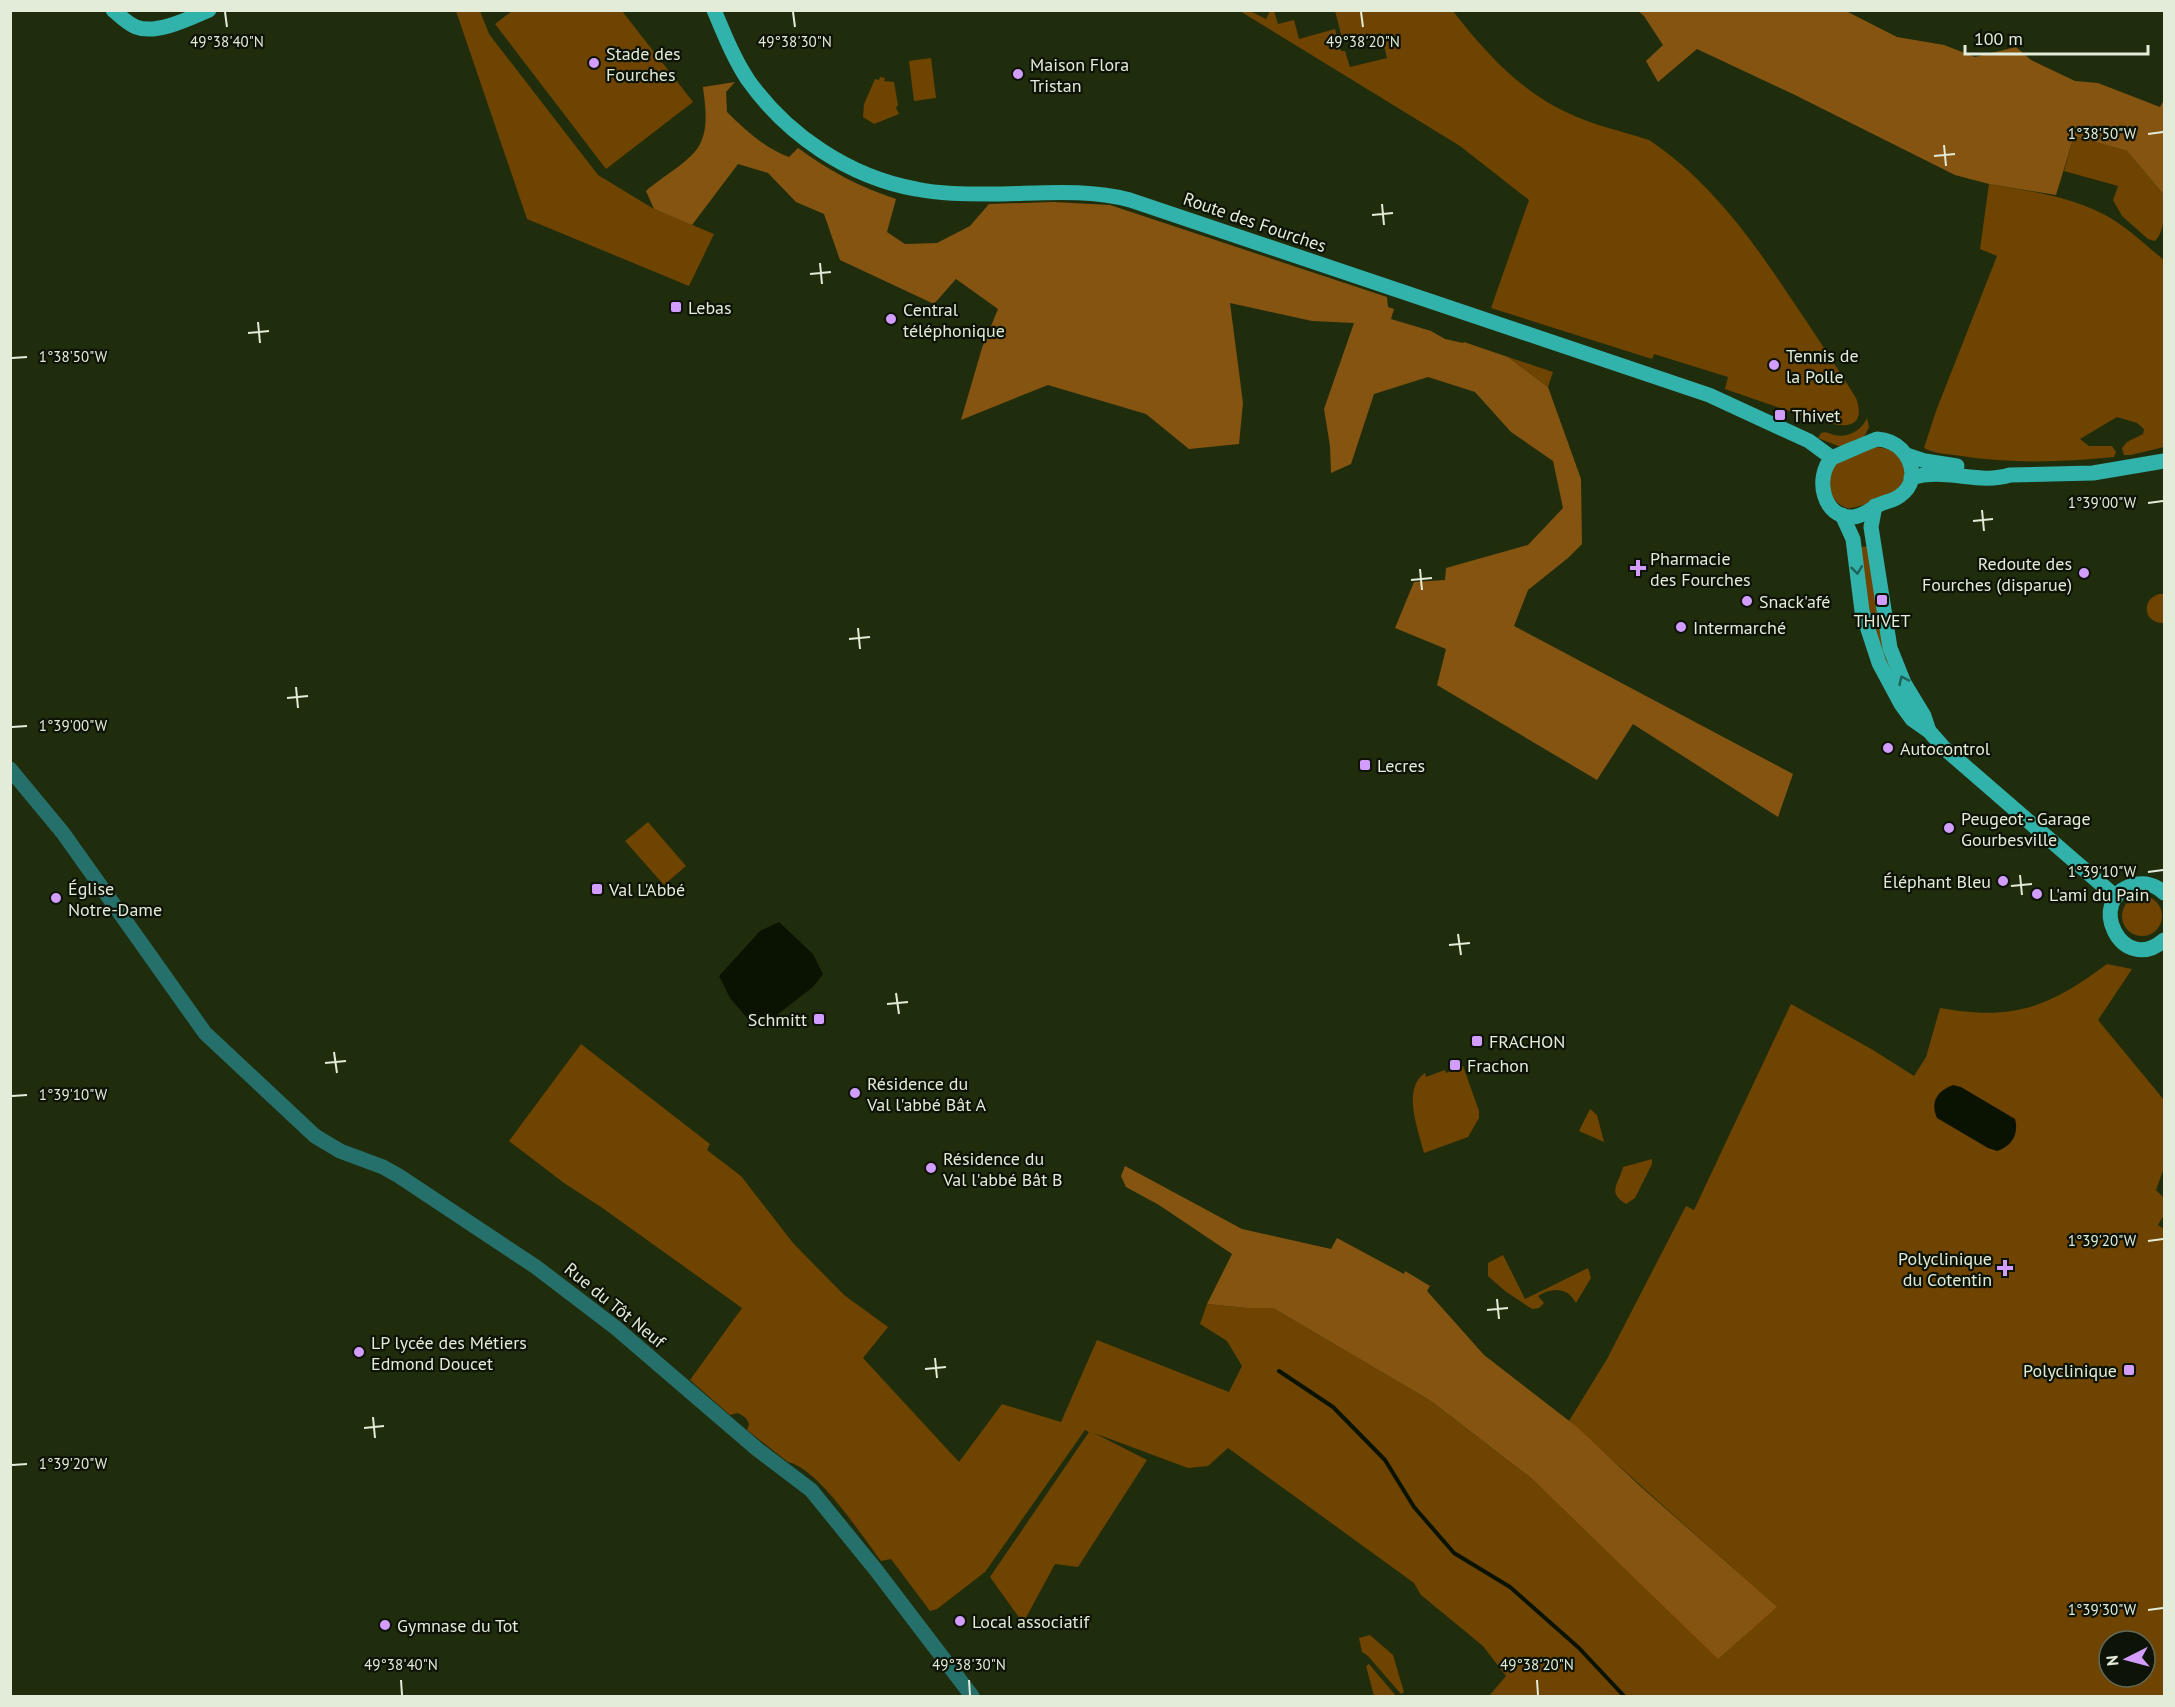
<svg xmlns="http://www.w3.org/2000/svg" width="2175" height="1707" viewBox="0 0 2175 1707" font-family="'PT Sans',sans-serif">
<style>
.green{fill:#6f4300;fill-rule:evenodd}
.forest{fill:#855411}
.water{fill:#0a1301}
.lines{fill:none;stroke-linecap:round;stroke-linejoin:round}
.stream{stroke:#0a1301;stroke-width:4}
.minor{stroke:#26706b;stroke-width:15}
.major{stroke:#31b2aa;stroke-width:15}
.oneway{stroke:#1f6258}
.ticks{fill:none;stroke:#e2ecd9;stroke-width:2}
.poi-dot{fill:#d29dfd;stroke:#0d1306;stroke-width:2}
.labels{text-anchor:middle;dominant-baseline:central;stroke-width:4.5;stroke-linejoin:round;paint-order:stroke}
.poi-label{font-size:18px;fill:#e2ecd9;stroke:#0d1306;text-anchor:start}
.street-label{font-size:18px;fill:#e2ecd9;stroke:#0d1306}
.ticks-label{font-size:15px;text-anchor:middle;fill:#e2ecd9;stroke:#0d1306;stroke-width:4.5;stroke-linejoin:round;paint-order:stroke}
</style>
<rect width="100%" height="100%" fill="#202d0d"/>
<g class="green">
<polygon points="456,11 480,11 489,34 598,175 654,209 714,234 689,286 527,219"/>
<polygon points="512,11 622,11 693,102 606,169 495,24"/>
<path d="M1240,11H1250L1266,19L1270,11H1274L1278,24L1294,20L1299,39L1335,29L1341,51H1345L1350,67L1387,58L1381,33L1343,42L1335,11H1453C1484,51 1519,90 1566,112C1591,125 1622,131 1649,140C1709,180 1751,238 1790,297C1813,331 1835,364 1856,398C1867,428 1844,429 1823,421L1821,422L1725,389L1728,377L1654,354L1652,359L1491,308L1529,200L1460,146Z"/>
<polygon points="931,58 936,98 914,101 909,61"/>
<polygon points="880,77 885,78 884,81 894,82 898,105 896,108 899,114 874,124 863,117 864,104 875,79 879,80"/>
<path d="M2074,136L2127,151L2164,195C2164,210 2166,230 2155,241L2148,239L2122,216L2113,200L2118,186L2064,171Z"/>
<path d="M1989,184C2027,191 2065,195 2101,213C2124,224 2144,244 2164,260V447L2131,455H2124L2122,448L2127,442L2143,434L2144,429L2137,423L2117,417L2080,439L2089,446H2112L2116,452L2114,457C2063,462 2012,464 1961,456C1949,454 1935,454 1924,448L1936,411L1997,256L1980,249Z"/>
<polygon points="1508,357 1553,372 1548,387"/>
<path d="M1867,418L1869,427L1864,437L1841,447L1818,438L1821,433C1827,431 1828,433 1834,435C1848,438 1861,431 1867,418Z"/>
<path d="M1876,447C1882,448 1889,448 1894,452C1905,460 1909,479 1898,489C1892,495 1855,510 1847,508C1828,502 1822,475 1838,463C1841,460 1872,448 1876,447Z"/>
<polygon points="1870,546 1893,683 1870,620 1859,547"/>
<path d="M2159,594H2164V623C2144,624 2140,600 2159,594Z"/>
<polygon points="648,822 686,866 664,885 625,841"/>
<circle cx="2142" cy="916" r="20"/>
<path d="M2107,964L2132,969L2098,1020L2164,1100V1168L2156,1190L2164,1198V1215L2158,1225L2164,1229V1696H1489L1506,1676L1483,1646L1421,1595L1414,1583L1228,1448L1208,1466L1188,1468L1094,1433L1147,1460L1078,1567L1055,1564L1023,1623L990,1577L1089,1432L1085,1430L985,1572L937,1609L930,1611L891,1559L881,1561C862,1536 818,1468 788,1462L747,1430L749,1424L746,1418L738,1413L730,1415L690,1380L742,1308L601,1207L564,1183L509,1141L581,1044L710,1144L707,1150L741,1176L793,1243L844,1295L888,1327L863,1358L959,1462L1002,1404L1061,1422L1097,1340L1229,1392L1242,1366L1227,1341L1200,1324L1207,1304L1247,1308H1273L1431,1401L1531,1478L1718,1658L1776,1607L1569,1421L1607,1359L1686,1206L1694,1210L1791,1004L1873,1050L1914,1076L1926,1057L1940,1008C2013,1021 2048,1008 2107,964ZM2109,1641H2145V1677H2109Z"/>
<path d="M1463,1066L1479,1111V1118L1468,1137L1424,1153C1419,1132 1401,1088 1425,1073L1426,1077L1445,1070L1446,1073Z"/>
<polygon points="1590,1109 1597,1115 1604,1142 1579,1131"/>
<path d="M1652,1159V1164L1635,1198L1626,1204C1607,1192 1618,1186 1623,1167Z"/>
<path d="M1503,1255L1525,1299L1588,1268L1591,1278L1576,1303C1568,1287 1552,1287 1538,1296L1544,1303L1539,1308L1532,1309L1505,1291L1488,1276V1263Z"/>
<polygon points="1370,1635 1393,1655 1404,1692 1401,1694 1368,1656 1362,1652 1359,1638"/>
<polygon points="1369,1664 1396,1696 1374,1696 1366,1666"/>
</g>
<g class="forest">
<polygon points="1638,11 1846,11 1897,37 1944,45 1975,57 2016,47 2031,60 2075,81 2098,83 2160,107 2164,100 2164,195 2127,151 2074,136 2056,195 1989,184 1955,175 1795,95 1697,49 1658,82 1646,61 1663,45 1644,16"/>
<path d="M735,82L726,92L727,112C744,129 766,149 789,157L798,148C829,171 860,187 896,199L887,232L905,244L937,243L970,226L989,204L1053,202L1110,205L1387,297L1388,307L1394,309L1391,319L1431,331L1445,339L1463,343L1464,342L1508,357L1548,387L1581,479L1582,544L1568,558L1528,590L1514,626L1793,774L1778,817L1633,724L1597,780L1437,685L1446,649L1395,628L1414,582L1445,580L1446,568L1528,545L1563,508L1553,461L1511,432L1475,392L1428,377L1374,394L1351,464L1331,473L1330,446L1324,409L1354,323L1312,321L1230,303L1243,403L1239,444L1189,449L1146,414L1048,385L961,420L982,348L998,309L956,279L934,304L840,260L824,214L796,202L768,173L738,164L692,225L654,209L646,191C661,177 692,161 700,144C709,127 705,104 703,87Z"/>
<polygon points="1125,1166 1242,1229 1331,1249 1337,1238 1404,1274 1405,1271 1430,1286 1427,1291 1484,1355 1577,1427 1640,1486 1777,1607 1718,1659 1531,1478 1431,1401 1273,1308 1247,1308 1207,1304 1232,1254 1159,1205 1126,1187 1121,1176"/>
</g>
<g class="water">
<polygon points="779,922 813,954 823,974 813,987 769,1021 747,1018 730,998 719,976 760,931"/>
<path d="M1953,1085L1961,1087L2015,1119C2019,1134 2012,1146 1997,1151L1988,1148L1937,1118C1930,1102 1937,1091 1953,1085Z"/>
</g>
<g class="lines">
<polyline class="stream" points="1279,1371 1333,1407 1385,1460 1414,1507 1454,1553 1510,1587 1579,1648 1624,1696"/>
<polyline class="minor" points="10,769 63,833 205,1033 315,1136 340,1151 383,1167 399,1176 536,1267 616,1328 757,1449 811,1490 876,1570 972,1696"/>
<g class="major">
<path d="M113,10C120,16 128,24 136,27C157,35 190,18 209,10"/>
<path d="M714,10C724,34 734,59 748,80C787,135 849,177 916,189C940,194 965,194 989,194C1036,194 1084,188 1130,200L1709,395L1809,441L1832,458"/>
<path d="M1877,439C1897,440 1911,455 1912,474C1912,489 1899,499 1886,502C1874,505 1866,516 1853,517C1823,519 1814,477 1832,458C1833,457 1874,440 1877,439Z"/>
<polyline points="1907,455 1925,461 1957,466"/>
<path d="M1911,478C1945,467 1978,485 2010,475L2093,473L2164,461"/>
<polyline points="1875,506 1871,527 1890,648 1904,683 1924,716 1929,731"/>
<polyline points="1842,515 1853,539 1862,611 1879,663 1901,704 1912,719 1929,731 1944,748 2116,897"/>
<path d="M2164,893C2156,885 2145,882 2134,885C2084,898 2122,977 2164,940"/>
</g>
</g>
<defs><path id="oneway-chevron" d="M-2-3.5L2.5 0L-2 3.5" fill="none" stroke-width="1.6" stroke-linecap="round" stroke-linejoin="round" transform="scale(1.5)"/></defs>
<g class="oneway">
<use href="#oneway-chevron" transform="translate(1857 570) rotate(83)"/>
<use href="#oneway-chevron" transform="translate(1903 680) rotate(-115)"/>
</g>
<path class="ticks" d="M225,12L227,27M793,12L795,27M1361,12L1363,27M2148,134L2163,132M1944,145L1946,166M1934,156L1955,154M1382,204L1384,225M1372,215L1393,213M820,263L822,284M810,274L831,272M258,322L260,343M248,333L269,331M12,358L27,357M2148,503L2163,501M1982,510L1984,531M1973,521L1993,519M1420,569L1422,590M1411,580L1432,578M858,628L860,649M849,639L870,637M296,687L298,708M287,698L308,696M12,727L27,726M2148,872L2163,870M2020,875L2022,895M2011,886L2032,884M1458,934L1461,955M1449,945L1470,943M896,993L899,1014M887,1004L908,1002M334,1052L337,1073M325,1063L346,1061M12,1096L27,1095M2148,1241L2163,1239M1497,1299L1499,1319M1487,1310L1508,1308M935,1358L937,1378M925,1369L946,1367M373,1417L375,1438M364,1428L384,1426M12,1465L27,1464M2148,1610L2163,1608M401,1680L402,1695M969,1680L970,1695M1537,1680L1538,1695"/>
<g class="poi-dot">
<circle cx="594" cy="63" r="6"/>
<circle cx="1018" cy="74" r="6"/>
<rect x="670" y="301" width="12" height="12" rx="3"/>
<circle cx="891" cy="319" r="6"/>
<circle cx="1774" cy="365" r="6"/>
<rect x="1774" y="409" width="12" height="12" rx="3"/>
<path d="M1635 559h6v6h6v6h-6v6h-6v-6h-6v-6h6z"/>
<circle cx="2084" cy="573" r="6"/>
<rect x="1876" y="594" width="12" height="12" rx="3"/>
<circle cx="1747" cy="601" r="6"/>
<circle cx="1681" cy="627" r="6"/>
<circle cx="1888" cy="748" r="6"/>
<rect x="1359" y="759" width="12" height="12" rx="3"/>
<circle cx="1949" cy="828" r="6"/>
<circle cx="2003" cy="881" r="6"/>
<rect x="591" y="883" width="12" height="12" rx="3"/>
<circle cx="2037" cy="894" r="6"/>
<circle cx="56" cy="898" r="6"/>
<rect x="813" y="1013" width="12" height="12" rx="3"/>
<rect x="1471" y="1035" width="12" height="12" rx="3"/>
<rect x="1449" y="1059" width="12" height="12" rx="3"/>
<circle cx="855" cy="1093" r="6"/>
<circle cx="931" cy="1168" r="6"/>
<path d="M2002 1259h6v6h6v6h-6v6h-6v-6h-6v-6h6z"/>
<circle cx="359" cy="1352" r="6"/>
<rect x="2123" y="1364" width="12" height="12" rx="3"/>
<circle cx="960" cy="1621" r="6"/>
<circle cx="385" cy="1625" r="6"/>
</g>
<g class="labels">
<g class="poi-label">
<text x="606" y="53">Stade des<tspan x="606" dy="21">Fourches</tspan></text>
<text x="1030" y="64">Maison Flora<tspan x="1030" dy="21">Tristan</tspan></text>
<text x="688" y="307">Lebas</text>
<text x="903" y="309">Central<tspan x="903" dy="21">téléphonique</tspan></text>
<text x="1786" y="355">Tennis de<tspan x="1786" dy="21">la Polle</tspan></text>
<text x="1792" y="415">Thivet</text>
<text x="1650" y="558">Pharmacie<tspan x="1650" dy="21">des Fourches</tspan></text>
<text x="2072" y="563" text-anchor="end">Redoute des<tspan x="2072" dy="21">Fourches (disparue)</tspan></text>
<text x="1759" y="601">Snack'afé</text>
<text x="1882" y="620" text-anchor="middle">THIVET</text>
<text x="1693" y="627">Intermarché</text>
<text x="1900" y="748">Autocontrol</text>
<text x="1377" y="765">Lecres</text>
<text x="1961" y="818">Peugeot - Garage<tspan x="1961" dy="21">Gourbesville</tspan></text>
<text x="1991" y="881" text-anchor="end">Éléphant Bleu</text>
<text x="68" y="888">Église<tspan x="68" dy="21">Notre-Dame</tspan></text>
<text x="609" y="889">Val L'Abbé</text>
<text x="2049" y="894">L'ami du Pain</text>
<text x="807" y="1019" text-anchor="end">Schmitt</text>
<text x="1489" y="1041">FRACHON</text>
<text x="1467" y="1065">Frachon</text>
<text x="867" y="1083">Résidence du<tspan x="867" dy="21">Val l'abbé Bât A</tspan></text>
<text x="943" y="1158">Résidence du<tspan x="943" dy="21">Val l'abbé Bât B</tspan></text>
<text x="1992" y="1258" text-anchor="end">Polyclinique<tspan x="1992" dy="21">du Cotentin</tspan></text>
<text x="371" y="1342">LP lycée des Métiers<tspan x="371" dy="21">Edmond Doucet</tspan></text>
<text x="2117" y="1370" text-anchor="end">Polyclinique</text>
<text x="972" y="1621">Local associatif</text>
<text x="397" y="1625">Gymnase du Tot</text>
</g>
<g class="street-label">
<text transform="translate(1255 222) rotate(19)">Route des Fourches</text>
<text transform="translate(615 1305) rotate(39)">Rue du Tôt Neuf</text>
</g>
</g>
<g class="ticks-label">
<text x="227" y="47">49°38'40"N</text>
<text x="795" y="47">49°38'30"N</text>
<text x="1363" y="47">49°38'20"N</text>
<text x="2102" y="139">1°38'50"W</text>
<text x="73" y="362">1°38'50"W</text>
<text x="2102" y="508">1°39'00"W</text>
<text x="73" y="731">1°39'00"W</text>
<text x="2102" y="877">1°39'10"W</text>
<text x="73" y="1100">1°39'10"W</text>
<text x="2102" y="1246">1°39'20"W</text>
<text x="73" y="1469">1°39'20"W</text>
<text x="2102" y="1615">1°39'30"W</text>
<text x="401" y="1670">49°38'40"N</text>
<text x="969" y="1670">49°38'30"N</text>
<text x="1537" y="1670">49°38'20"N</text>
</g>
<rect width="2175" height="1707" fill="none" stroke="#e2ecd9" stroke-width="24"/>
<g transform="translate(2127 1659) rotate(264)"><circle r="28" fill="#0d1306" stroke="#626a5a" stroke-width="1.5"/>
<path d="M0-4.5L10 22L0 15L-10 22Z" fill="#d29dfd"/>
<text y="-9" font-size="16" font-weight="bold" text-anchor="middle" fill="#e2ecd9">N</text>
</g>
<path d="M1965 45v9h183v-9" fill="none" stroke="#e2ecd9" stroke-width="3"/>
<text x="1974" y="45" font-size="18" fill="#e2ecd9" stroke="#0d1306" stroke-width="4.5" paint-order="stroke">100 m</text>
</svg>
